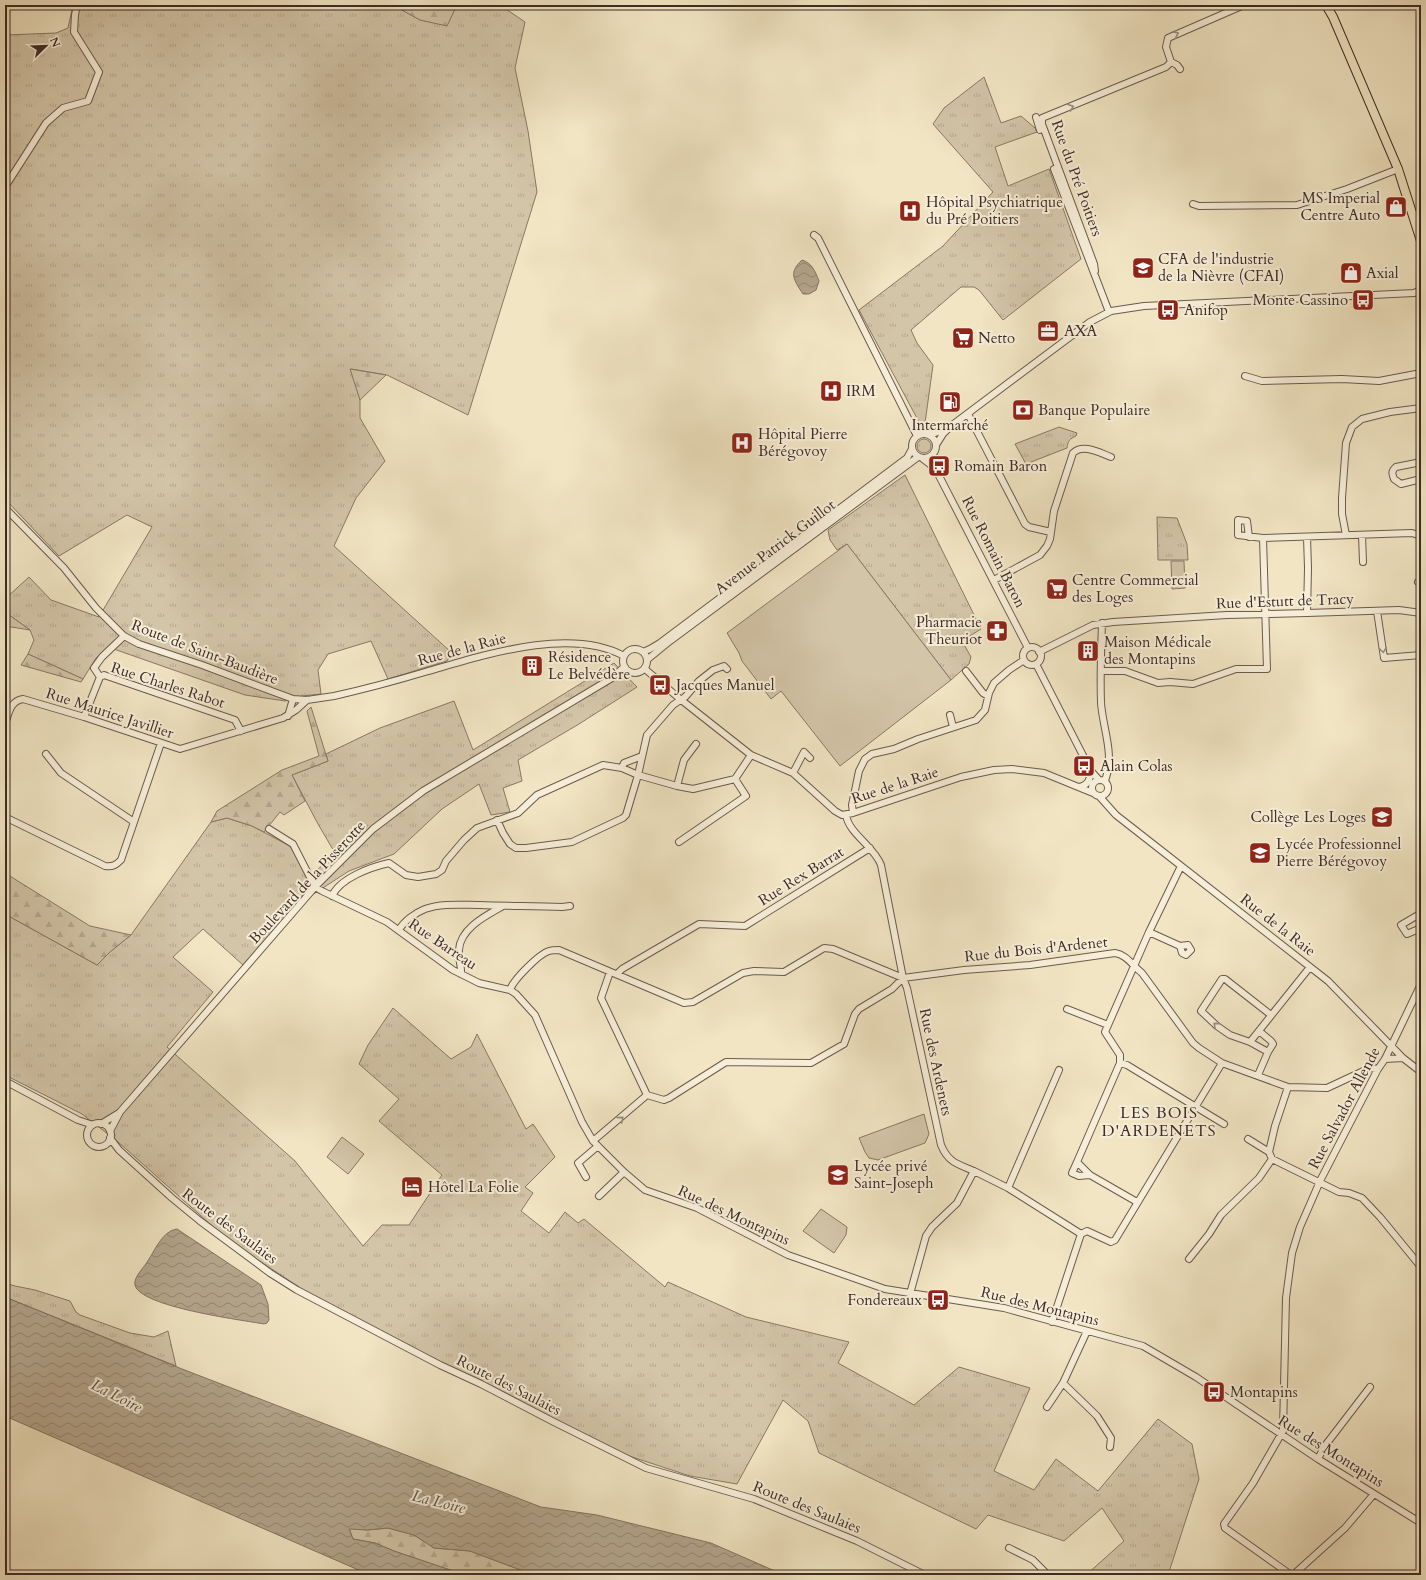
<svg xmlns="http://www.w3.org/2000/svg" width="1426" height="1580" viewBox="0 0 1426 1580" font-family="Cardo,serif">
	<defs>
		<pattern id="grass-tufts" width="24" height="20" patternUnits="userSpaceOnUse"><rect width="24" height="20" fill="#d3c5a8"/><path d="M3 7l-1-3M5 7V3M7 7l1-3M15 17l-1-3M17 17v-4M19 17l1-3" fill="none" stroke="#b6a990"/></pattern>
		<pattern id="forest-firs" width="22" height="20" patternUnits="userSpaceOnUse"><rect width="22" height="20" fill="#d3c5a8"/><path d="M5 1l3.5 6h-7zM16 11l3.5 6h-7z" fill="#b6a990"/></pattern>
		<pattern id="water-waves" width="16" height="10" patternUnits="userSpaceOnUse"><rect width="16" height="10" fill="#b4a68d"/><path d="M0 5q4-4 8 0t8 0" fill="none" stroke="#948773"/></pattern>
	</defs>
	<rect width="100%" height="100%" fill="#f1e5c3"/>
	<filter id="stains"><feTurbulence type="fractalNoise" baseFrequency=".005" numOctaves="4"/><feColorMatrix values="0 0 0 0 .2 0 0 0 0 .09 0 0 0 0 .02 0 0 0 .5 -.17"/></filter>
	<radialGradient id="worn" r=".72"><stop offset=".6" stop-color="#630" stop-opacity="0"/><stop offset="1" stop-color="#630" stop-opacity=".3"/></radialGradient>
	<!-- grass -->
	<path fill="url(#grass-tufts)" stroke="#897866" d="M73,5H393L420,20L446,25L457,5H500L525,22L515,68L528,131L537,192L468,415L387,375L351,369L360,400V418L385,461L356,498L334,546L452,653L447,661L388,679L371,641L328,654L318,670L321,694L302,696L285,701L245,695L108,647L96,658L83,679L28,654L34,640L30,630L5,612V599L29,577L51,600L99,617L152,527L127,515L59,556L5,499V205L9,189L5,186V35L56,33L68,28Z
		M984,77L1001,123L1021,116L1035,128L1037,132L995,147L1008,186L1049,169L1081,259L1003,320L979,290L974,287H961L911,330L917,343L933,365L925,423L919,422L859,310L943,246L993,192L933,124L944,108Z
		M1059,427L1077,433L1076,436C1070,439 1068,440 1067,448L1026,464L1015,444Z
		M917 446a7 7 0 1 1 14 0a7 7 0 1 1-14 0Z
		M905,475L981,629L962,641L971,657L969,664L951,680L847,544L837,550L830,540L828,530Z
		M1157,517L1177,518L1187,544L1188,560H1158Z
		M614,663L637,687L579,724L518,760L522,781L503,788L510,812L491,815L479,784L442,809L394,854L349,871L295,906L243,965L203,929L173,957L213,992L167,1047L295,1161L363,1246L382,1225H409L442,1175L379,1121L399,1099L359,1064L368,1045L393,1008L451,1059L471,1047L477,1034L526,1129L533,1124L555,1157L525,1187L533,1193L521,1211L549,1233L565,1212L578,1223L584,1219L665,1287L668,1282L746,1317L849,1342L838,1363L914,1405L959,1367L1030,1388L994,1471L1034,1490L1056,1459L1098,1491L1158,1419L1192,1444L1199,1479L1169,1572L1172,1575H1086L1124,1541L1102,1508L1064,1541L988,1515L976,1529L819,1453L808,1421L783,1400L737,1484L690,1476L620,1453L317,1299L228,1240L117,1141L82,1114L5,1075V914L97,965L111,951L131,935L211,822L227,818L252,826L290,846L309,878L335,853L318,824L292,775L328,761L326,754L380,728L454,701L473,750Z
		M5,1283L15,1286L35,1290L70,1301L76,1312L80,1315L130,1333L154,1337L168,1331L176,1366L5,1297Z"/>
	<!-- forest -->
	<path fill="url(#forest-firs)" stroke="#897866" d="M393,5H457L447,26L420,20Z
		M350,369L386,375L360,400Z
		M5,612L30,630L5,626Z
		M28,654L83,679L81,682L21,665Z
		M311,707L328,761L292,775L305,801L284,815L280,812L264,832L252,826L227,818L211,822L217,811L282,770L319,756L307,711Z
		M5,873L90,926L131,935L111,951L97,965L5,914Z
		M349,1528L367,1530L388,1528L414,1535L434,1548L470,1551L534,1575H465L394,1551L375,1543L353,1539Z"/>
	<!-- pitch -->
	<path fill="#d3c5a8" stroke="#897866" d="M847,544L951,680L840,766L781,691L771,699L742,661L739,653L727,633Z
		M1171,561H1184L1185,588L1172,589Z
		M924,1114L929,1134L925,1143L878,1160L869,1158L865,1152L859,1138Z
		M342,1137L364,1154L348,1174L327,1157Z
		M821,1209L847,1227L846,1235L834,1253L803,1231Z"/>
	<!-- water -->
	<path fill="url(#water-waves)" stroke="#857563" d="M802,260C812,263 815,271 819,281L816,290L809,294H803C794,280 788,273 802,260Z
		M177,1229L261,1285L268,1304L269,1320L267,1323L264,1324C242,1320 140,1307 135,1285C133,1277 145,1267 149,1259C156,1248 163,1231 177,1229Z
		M5,1297L182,1369L541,1507L597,1515L711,1543L784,1575H639C630,1568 621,1571 611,1575H534L470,1551L434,1548L414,1535L388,1528L367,1530L349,1529L353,1539L375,1543L394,1551L465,1575H370L5,1416Z"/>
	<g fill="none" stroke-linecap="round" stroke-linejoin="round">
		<!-- minor casing -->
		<g stroke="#6c5a4c" stroke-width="8">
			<path id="minor" d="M1171,62L1177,65L1180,69
				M1036,117L1040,130
				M1054,169L1109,312
				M5,187L46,123L63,108L88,101L99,72L74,32L75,15L77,5
				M1193,204L1199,206L1297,205L1347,189L1398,169
				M814,235L818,238L917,436
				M1095,271L1094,264L1042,124V118L1166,67L1171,62L1166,47L1168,38L1244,5
				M1245,376L1262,381L1342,379L1379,381L1421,373
				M968,414L1025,524L1029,527L1051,532
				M912 446a12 12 0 1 1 24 0a12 12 0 1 1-24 0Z
				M927,434L935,433L946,429
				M936,445L943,434L951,426L1090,322L1111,311L1144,306L1414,293L1421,290
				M922,458L935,468L1028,648
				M1421,462L1396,467C1391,471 1392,474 1394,479L1401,484L1421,479
				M5,508L64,568L96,608L124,636L139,644L202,665L293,699L307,700L334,696C365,689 395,681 425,672C482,656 569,626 624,656
				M1346,535L1342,514V498L1346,443L1352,427L1362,419L1390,412L1421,408
				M1362,535L1363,562
				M1249,537L1247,521L1238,520V535L1263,538L1412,533L1421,536
				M1307,537L1308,568L1307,613
				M994,580L1040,555L1047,546L1050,539L1054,511L1073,453C1083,443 1100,453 1111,457
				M1418,582L1421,584
				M1377,611L1384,658L1421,655
				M1102,623C1101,650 1100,676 1101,703C1103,730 1115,754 1105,781
				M1023 656a9 9 0 1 1 18 0a9 9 0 1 1-18 0Z
				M623 661a12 12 0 1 1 24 0a12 12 0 1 1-24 0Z
				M643,652L650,649L660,643L899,464L907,458L912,449
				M1039,652L1093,625L1113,622L1227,615L1307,613L1399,610L1421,613
				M648,659L670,641L918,457
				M1036,664L1091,771L1099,780
				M645,669L680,699L751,755L793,773L835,811L842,815L853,813L961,777L994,770L1012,769L1044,773L1093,793
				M966,671L983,693L988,696
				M1101,671H1125L1158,683L1170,682L1193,684L1236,669H1267L1263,538
				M100,677L104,675L235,720L241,731
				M100,677L94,668L102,657L124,636
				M950,715L953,727
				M288,716L293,699
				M84,717L100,677
				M5,724C9,713 10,701 23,699L84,717L180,749L283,718L296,710L307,700
				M46,754L61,773L134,822
				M622,768L624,763L642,756
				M793,773L804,752L810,758
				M1092 788a8 8 0 1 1 16 0a8 8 0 1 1-16 0Z
				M677,786L684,760L696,744
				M1079,787C1088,785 1090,780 1091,771
				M1099,796L1116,815L1328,981L1403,1058L1421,1072
				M853,813L852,805L859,771L865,759L872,754L894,749L918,739L976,720L985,710L989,693L994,683L1009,670L1024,660
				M846,815C849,834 874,846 881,865L903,978L907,988L941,1145C948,1162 957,1164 974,1171L957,1203L932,1227L926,1236L910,1294
				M5,817L105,866C113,867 116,865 121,860L161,743
				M497,820L503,833L510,844L516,848H526L572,842L623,818L626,815L638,775L647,735L673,705L685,697L699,681L713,670L724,666L727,669
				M269,829L293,844L315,887L322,891L387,922L453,970L479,983L510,990L516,994L535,1015L582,1122L593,1141L624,1172L645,1190L697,1208L788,1255L885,1289L1004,1308L1143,1346L1196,1377L1318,1459L1421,1523
				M679,842L746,796L735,779
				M332,896C340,878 371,867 389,863L406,875L418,877L436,874L442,870L446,861L464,840L477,828L518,813L537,795L603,765L622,768L638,775L677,786L693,789L735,779L751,755
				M1421,922L1418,915L1401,925L1407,934L1421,928
				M399,930C404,921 415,913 425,909C442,903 461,905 480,905C507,906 535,906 562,907L570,906
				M1149,932L1180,946L1182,953L1186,955L1191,950L1188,945L1180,946
				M610,972L601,998L647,1095
				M461,974C462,969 458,957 459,950C460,928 487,915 503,906
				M617,974L622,969L699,924L745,926L870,848
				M510,990C513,980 539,954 549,951C552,950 556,950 559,950L684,1003L693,1002L743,973L754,971L784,972L824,948L833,949L903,978L964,970L1030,965L1115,953C1127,955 1132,965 1142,973L1193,1043L1199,1048L1222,1063L1288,1087L1327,1088L1370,1068L1378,1069
				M1067,1009L1108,1025
				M1259,1031L1271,1041L1273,1044L1268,1052
				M1250,1042L1310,967
				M1385,1059L1403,1058
				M1120,1063V1055L1105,1032L1149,932L1181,866
				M1258,1075L1268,1052L1250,1042L1230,1035L1217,1026L1201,1011L1222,979H1225L1271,1015
				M5,1081L78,1120L93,1125
				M647,1095L664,1100L669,1098L726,1062L811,1063L844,1044L855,1014L859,1009L892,989L903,978
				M87 1135a12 12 0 1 1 24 0a12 12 0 1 1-24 0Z
				M101,1124L119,1113
				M110,1131L120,1112L315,887L373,829L423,791L612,678L624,667
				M110,1138L119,1150L172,1198L200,1221L270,1273L297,1290L440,1365L481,1384L552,1421L646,1468L754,1499L857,1541L925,1575
				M1248,1139L1269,1152L1272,1159L1339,1192L1349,1193L1362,1198L1380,1217L1421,1267
				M593,1141L647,1095
				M1269,1152L1275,1126L1288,1087
				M1077,1162L1072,1173L1079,1176L1090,1175
				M974,1171L1008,1188L1081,1234L1052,1322
				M586,1177L578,1163L598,1146
				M1008,1188L1059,1070
				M599,1196L624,1172
				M1137,1202L1090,1175L1077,1162L1120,1063L1127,1065L1224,1124
				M1081,1234L1087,1231L1111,1242L1115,1240L1222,1063
				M1189,1259L1209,1234L1221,1215L1259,1178L1272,1159
				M1063,1383L1097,1416L1111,1438L1110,1447
				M1047,1407L1063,1383L1087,1331
				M1318,1459L1324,1447L1370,1387
				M1009,1548L1033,1560L1048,1575
				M1291,1575L1225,1528L1224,1524L1253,1483L1283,1431L1286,1298L1292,1253L1300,1227L1321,1179L1378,1069L1385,1059L1421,984
				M1293,1575L1345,1528L1374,1494"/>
		</g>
		<!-- major casing -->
		<g stroke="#3f2b24" stroke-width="10">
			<path id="major" d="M1326,5L1333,17L1398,169L1421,241"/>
		</g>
		<!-- minor -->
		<use href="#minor" stroke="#f6eed8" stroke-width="6"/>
		<!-- major -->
		<use href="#major" stroke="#f1e5c3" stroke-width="8"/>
	</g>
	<!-- one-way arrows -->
	<defs><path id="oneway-chevron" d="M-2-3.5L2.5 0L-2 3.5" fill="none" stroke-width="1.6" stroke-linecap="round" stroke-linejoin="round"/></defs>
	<g stroke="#9a8c7e">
		<use href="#oneway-chevron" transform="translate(1176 34) rotate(-24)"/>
		<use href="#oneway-chevron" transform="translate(1071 107) rotate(-20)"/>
		<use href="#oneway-chevron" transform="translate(1383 650) rotate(82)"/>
		<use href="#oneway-chevron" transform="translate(1216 1025) rotate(-139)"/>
		<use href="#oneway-chevron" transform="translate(621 1119) rotate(-40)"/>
	</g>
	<!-- icons -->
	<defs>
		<g id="shop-square" transform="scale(1.15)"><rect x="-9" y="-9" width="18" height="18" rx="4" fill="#8f2418" stroke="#f6eed8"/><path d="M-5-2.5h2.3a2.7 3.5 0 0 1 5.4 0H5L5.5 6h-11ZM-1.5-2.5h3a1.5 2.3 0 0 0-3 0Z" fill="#fff"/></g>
		<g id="hospital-square" transform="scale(1.15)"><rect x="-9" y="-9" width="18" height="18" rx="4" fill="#8f2418" stroke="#f6eed8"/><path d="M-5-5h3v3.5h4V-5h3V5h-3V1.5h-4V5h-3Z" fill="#fff"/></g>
		<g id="university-square" transform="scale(1.15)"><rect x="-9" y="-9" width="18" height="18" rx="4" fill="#8f2418" stroke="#f6eed8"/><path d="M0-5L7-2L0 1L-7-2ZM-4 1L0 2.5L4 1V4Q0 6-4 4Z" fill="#fff"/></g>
		<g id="bus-square" transform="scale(1.15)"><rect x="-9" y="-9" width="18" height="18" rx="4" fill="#8f2418" stroke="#f6eed8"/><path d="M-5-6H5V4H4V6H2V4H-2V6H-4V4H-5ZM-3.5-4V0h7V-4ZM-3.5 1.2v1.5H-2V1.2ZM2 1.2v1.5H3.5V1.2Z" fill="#fff"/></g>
		<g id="office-square" transform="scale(1.15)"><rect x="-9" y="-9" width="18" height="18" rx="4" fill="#8f2418" stroke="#f6eed8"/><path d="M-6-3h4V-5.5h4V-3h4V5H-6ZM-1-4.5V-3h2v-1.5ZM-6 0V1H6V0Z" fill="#fff"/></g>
		<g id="supermarket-square" transform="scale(1.15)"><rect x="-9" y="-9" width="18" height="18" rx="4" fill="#8f2418" stroke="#f6eed8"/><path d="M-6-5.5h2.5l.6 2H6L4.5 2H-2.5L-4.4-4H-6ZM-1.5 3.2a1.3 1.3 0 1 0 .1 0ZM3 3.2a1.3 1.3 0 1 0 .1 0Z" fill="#fff"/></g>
		<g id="fuel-square" transform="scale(1.15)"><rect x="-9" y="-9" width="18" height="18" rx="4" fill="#8f2418" stroke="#f6eed8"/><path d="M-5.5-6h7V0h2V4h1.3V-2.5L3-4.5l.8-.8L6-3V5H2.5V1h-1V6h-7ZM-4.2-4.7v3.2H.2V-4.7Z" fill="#fff"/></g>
		<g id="bank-square" transform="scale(1.15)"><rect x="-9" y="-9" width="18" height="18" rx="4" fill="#8f2418" stroke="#f6eed8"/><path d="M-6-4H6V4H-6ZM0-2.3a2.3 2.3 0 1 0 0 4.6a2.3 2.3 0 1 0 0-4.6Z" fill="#fff"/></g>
		<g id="pharmacy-square" transform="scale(1.15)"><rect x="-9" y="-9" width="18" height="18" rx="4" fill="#8f2418" stroke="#f6eed8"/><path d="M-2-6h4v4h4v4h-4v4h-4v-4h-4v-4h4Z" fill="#fff"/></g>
		<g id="building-square" transform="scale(1.15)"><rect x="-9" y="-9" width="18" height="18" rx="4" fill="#8f2418" stroke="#f6eed8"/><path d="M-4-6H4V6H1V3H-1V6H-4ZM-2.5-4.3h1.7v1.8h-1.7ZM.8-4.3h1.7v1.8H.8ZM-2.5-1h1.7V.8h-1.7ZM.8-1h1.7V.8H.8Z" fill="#fff"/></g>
		<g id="school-square" transform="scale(1.15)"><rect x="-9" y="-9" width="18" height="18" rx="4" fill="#8f2418" stroke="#f6eed8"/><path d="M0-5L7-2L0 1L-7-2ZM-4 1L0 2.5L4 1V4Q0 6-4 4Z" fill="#fff"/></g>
		<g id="hotel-square" transform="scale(1.15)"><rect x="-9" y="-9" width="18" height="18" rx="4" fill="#8f2418" stroke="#f6eed8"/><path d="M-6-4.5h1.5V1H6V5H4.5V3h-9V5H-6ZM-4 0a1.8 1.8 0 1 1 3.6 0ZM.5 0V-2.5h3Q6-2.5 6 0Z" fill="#fff"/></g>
	</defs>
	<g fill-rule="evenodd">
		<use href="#shop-square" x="1396" y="207"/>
		<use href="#hospital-square" x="910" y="211"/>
		<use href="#university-square" x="1143" y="268"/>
		<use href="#shop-square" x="1351" y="273"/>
		<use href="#bus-square" x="1363" y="300"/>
		<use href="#bus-square" x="1168" y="310"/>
		<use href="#office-square" x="1048" y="331"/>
		<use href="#supermarket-square" x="963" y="338"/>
		<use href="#hospital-square" x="831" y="391"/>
		<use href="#fuel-square" x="950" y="402"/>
		<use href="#bank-square" x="1023" y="410"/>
		<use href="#hospital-square" x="742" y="443"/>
		<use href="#bus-square" x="939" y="466"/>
		<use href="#supermarket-square" x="1057" y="589"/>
		<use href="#pharmacy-square" x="997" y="631"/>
		<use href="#building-square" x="1088" y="651"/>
		<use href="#building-square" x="532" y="666"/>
		<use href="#bus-square" x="660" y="685"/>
		<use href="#bus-square" x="1084" y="766"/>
		<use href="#school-square" x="1382" y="817"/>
		<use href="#school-square" x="1260" y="853"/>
		<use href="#school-square" x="838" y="1175"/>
		<use href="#hotel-square" x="412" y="1187"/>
		<use href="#bus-square" x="938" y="1300"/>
		<use href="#bus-square" x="1214" y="1392"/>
	</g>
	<g text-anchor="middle" stroke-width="4" stroke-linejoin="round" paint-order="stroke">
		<!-- street labels -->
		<g font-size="15" fill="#3f2b24" stroke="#f6eed8">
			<text transform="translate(1077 178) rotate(70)" y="5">Rue du Pré Poitiers</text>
			<text transform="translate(775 547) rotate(-37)" y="5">Avenue Patrick Guillot</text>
			<text transform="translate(994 552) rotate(63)" y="5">Rue Romain Baron</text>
			<text transform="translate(1285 601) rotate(-2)" y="5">Rue d'Estutt de Tracy</text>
			<text transform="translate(462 649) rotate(-15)" y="5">Rue de la Raie</text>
			<text transform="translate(205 652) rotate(21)" y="5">Route de Saint-Baudière</text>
			<text transform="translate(168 685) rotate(18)" y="5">Rue Charles Rabot</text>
			<text transform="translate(110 713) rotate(18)" y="5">Rue Maurice Javillier</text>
			<text transform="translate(895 785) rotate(-18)" y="5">Rue de la Raie</text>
			<text transform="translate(801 876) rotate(-32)" y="5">Rue Rex Barrat</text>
			<text transform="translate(307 882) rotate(-47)" y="5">Boulevard de la Pisserotte</text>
			<text transform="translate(1278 925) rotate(38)" y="5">Rue de la Raie</text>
			<text transform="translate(443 944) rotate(34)" y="5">Rue Barreau</text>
			<text transform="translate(1036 949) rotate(-6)" y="5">Rue du Bois d'Ardenet</text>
			<text transform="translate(936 1062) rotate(78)" y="5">Rue des Ardenets</text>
			<text transform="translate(1344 1108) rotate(-62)" y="5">Rue Salvador Allende</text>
			<text transform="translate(734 1215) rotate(25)" y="5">Rue des Montapins</text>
			<text transform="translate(230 1226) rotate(37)" y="5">Route des Saulaies</text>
			<text transform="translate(1040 1306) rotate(14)" y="5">Rue des Montapins</text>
			<text transform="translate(509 1385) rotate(27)" y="5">Route des Saulaies</text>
			<text transform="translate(1331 1451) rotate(32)" y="5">Rue des Montapins</text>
			<text transform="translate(807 1507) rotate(22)" y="5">Route des Saulaies</text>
		</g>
		<!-- poi labels -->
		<g font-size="15" fill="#3f2b24" stroke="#f6eed8" text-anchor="start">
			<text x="1380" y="203" text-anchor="end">MS Imperial<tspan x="1380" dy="17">Centre Auto</tspan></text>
			<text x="926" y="207">Hôpital Psychiatrique<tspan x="926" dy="17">du Pré Poitiers</tspan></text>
			<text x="1158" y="264">CFA de l'industrie<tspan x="1158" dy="17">de la Nièvre (CFAI)</tspan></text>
			<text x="1366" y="278">Axial</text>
			<text x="1348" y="305" text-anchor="end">Monte Cassino</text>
			<text x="1184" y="315">Anifop</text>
			<text x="1064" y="336">AXA</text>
			<text x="978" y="343">Netto</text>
			<text x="846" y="396">IRM</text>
			<text x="1038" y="415">Banque Populaire</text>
			<text x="950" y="430" text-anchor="middle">Intermarché</text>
			<text x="758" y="439">Hôpital Pierre<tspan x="758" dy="17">Bérégovoy</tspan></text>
			<text x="954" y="471">Romain Baron</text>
			<text x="1072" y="585">Centre Commercial<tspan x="1072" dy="17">des Loges</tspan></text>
			<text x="982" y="627" text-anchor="end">Pharmacie<tspan x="982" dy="17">Theuriot</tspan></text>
			<text x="1104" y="647">Maison Médicale<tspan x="1104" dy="17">des Montapins</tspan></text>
			<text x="548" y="662">Résidence<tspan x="548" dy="17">Le Belvédère</tspan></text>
			<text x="676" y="690">Jacques Manuel</text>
			<text x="1100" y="771">Alain Colas</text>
			<text x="1366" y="822" text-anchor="end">Collège Les Loges</text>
			<text x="1276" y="849">Lycée Professionnel<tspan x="1276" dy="17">Pierre Bérégovoy</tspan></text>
			<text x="854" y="1171">Lycée privé<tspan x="854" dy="17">Saint-Joseph</tspan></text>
			<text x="428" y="1192">Hôtel La Folie</text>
			<text x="922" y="1305" text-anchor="end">Fondereaux</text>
			<text x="1230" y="1397">Montapins</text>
		</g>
		<!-- neighbourhood labels -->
		<g font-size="16" letter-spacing="1" fill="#3f2b24" stroke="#f6eed8">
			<text x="1159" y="1118">LES BOIS<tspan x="1159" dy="18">D'ARDENETS</tspan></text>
		</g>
		<!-- water labels -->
		<g font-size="16" font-style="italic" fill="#625044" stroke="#f6eed8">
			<text transform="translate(117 1395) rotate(27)" y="6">La Loire</text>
			<text transform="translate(439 1501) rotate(14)" y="6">La Loire</text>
		</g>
	</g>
	<!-- margin -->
	<rect width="1426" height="1580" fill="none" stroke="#f1e5c3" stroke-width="20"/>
	<rect x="6" y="6" width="1414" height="1568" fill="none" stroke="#3f2b24" stroke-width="2"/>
	<rect x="10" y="10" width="1406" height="1560" fill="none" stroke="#3f2b24"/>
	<!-- north arrow -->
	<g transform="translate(46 46) rotate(67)" stroke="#f6eed8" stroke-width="3" paint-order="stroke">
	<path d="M0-3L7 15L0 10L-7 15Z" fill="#3f2b24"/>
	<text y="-6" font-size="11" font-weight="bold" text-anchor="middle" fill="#3f2b24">N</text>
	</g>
	<rect width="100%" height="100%" filter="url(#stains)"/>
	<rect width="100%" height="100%" fill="url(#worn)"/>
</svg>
